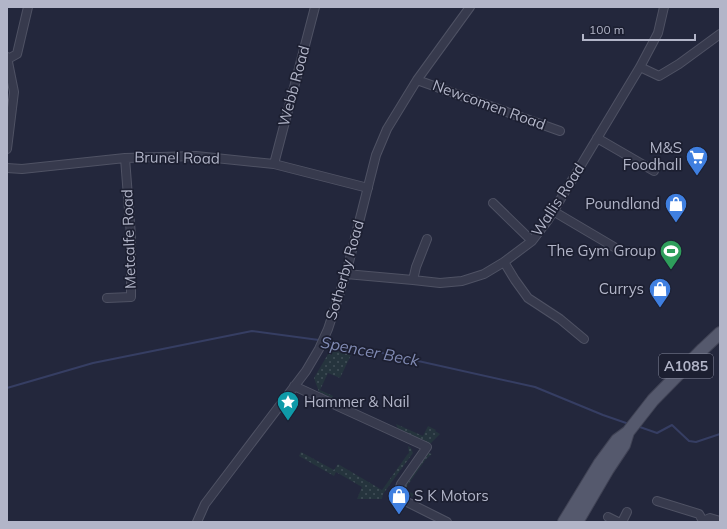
<svg xmlns="http://www.w3.org/2000/svg" width="727" height="529" viewBox="0 0 727 529" font-family="Mulish,sans-serif">
	<defs>
		<pattern id="grass-dots" width="8" height="8" patternUnits="userSpaceOnUse"><rect width="8" height="8" fill="#25343d"/><path d="M2 2h.1M6 6h.1" fill="none" stroke="#424f58" stroke-width="1.8" stroke-linecap="round"/></pattern>
	</defs>
	<rect width="100%" height="100%" fill="#23273c"/>
	<!-- grass -->
	<path fill="url(#grass-dots)" d="M331,349L351,355L340,378L328,373L320,390L333,396L332,398L319,392L314,378Z
		M396,424L423,436L428,426L436,430L435,431L440,434L431,443H429L398,429Z
		M408,446L411,448L413,453L383,494L382,499H357L362,487L336,472L334,476L299,456L301,452L334,470L338,464L382,490L407,455L409,453Z
		M428,453L432,454L426,459L407,486V491L414,494L412,497L402,492V489Z"/>
	<g fill="none" stroke-linecap="round" stroke-linejoin="round">
		<!-- stream -->
		<path stroke="#363e63" stroke-width="2" d="M326,341L342,344L535,387L603,415L629,424
			M7,388L93,363L252,331L319,340
			M637,426L657,433L672,425L689,441L696,442L720,434"/>
		<!-- minor casing -->
		<g stroke="#4f5264" stroke-width="10">
			<path id="minor" d="M7,57L14,92L7,149
				M8,59L17,54L28,7
				M640,67L659,76L679,64L720,34
				M417,80L560,131
				M597,138L654,171
				M274,164L315,7
				M7,168L22,169L125,158L196,156L274,164L368,188
				M493,203L532,241
				M553,211L614,247
				M504,262L515,280L528,298L560,319L584,339
				M346,274L413,280L440,283L462,281L484,274L504,262L532,241L548,220L640,67L658,33L664,7
				M413,280L416,267L427,239
				M107,298L131,297V236L125,158
				M294,386L427,447L401,484L397,497L447,522
				M657,501L699,514L703,521L710,518L720,521
				M608,517L618,522
				M197,522L205,504L306,371L319,349L328,329L346,274L376,155L387,129L417,80L470,7
				M622,522L627,512"/>
		</g>
		<!-- primary casing -->
		<g stroke="#404355" stroke-width="14">
			<path id="primary" d="M564,522L600,463L617,440L628,432L653,400L703,349L720,333
				M577,522L608,469L624,445L628,432"/>
		</g>
		<!-- minor -->
		<use href="#minor" stroke="#373a4d" stroke-width="8"/>
		<!-- primary -->
		<use href="#primary" stroke="#55596d" stroke-width="12"/>
	</g>
	<!-- icons -->
	<defs>
		<g id="supermarket-pin" transform="scale(1.15)"><path d="M0 17L-7.5 6A9.5 9.5 0 1 1 7.5 6Z" fill="#3f7fe0" stroke="#1c1f31"/><path d="M-6-5.5h2.5l.6 2H6L4.5 2H-2.5L-4.4-4H-6ZM-1.5 3.2a1.3 1.3 0 1 0 .1 0ZM3 3.2a1.3 1.3 0 1 0 .1 0Z" fill="#fff"/></g>
		<g id="shop-pin" transform="scale(1.15)"><path d="M0 17L-7.5 6A9.5 9.5 0 1 1 7.5 6Z" fill="#3f7fe0" stroke="#1c1f31"/><path d="M-5-2.5h2.3a2.7 3.5 0 0 1 5.4 0H5L5.5 6h-11ZM-1.5-2.5h3a1.5 2.3 0 0 0-3 0Z" fill="#fff"/></g>
		<g id="stadium-pin" transform="scale(1.15)"><path d="M0 17L-7.5 6A9.5 9.5 0 1 1 7.5 6Z" fill="#2e9e5b" stroke="#1c1f31"/><path d="M0-5a6.5 5 0 1 0 0 10a6.5 5 0 1 0 0-10ZM-3.5-1.8h7v3.6h-7Z" fill="#fff"/></g>
		<g id="sight-pin" transform="scale(1.15)"><path d="M0 17L-7.5 6A9.5 9.5 0 1 1 7.5 6Z" fill="#0f9aa8" stroke="#1c1f31"/><path d="M0-6L1.8-2.2L6-1.7L2.9 1.2L3.7 5.4L0 3.3L-3.7 5.4L-2.9 1.2L-6-1.7L-1.8-2.2Z" fill="#fff"/></g>
	</defs>
	<g fill-rule="evenodd">
		<use href="#supermarket-pin" x="697" y="157"/>
		<use href="#shop-pin" x="676" y="204"/>
		<use href="#stadium-pin" x="671" y="251"/>
		<use href="#shop-pin" x="660" y="289"/>
		<use href="#sight-pin" x="288" y="402"/>
		<use href="#shop-pin" x="399" y="496"/>
	</g>
	<g text-anchor="middle" stroke-width="3.5" stroke-linejoin="round" paint-order="stroke">
		<!-- shield labels -->
		<rect fill="#1c1f31" stroke="#85889b" stroke-width="1" x="659" y="354" width="54" height="24" rx="3"/>
		<g font-size="14" font-weight="bold" fill="#b2b5c8">
			<text x="686" y="371">A1085</text>
		</g>
		<!-- street labels -->
		<g font-size="15" fill="#b2b5c8" stroke="#1c1f31">
			<text transform="translate(294 86) rotate(-75)" y="5">Webb Road</text>
			<text transform="translate(489 105) rotate(20)" y="5">Newcomen Road</text>
			<text transform="translate(177 158) rotate(1)" y="5">Brunel Road</text>
			<text transform="translate(558 200) rotate(-57)" y="5">Wallis Road</text>
			<text transform="translate(129 239) rotate(-92)" y="5">Metcalfe Road</text>
			<text transform="translate(345 270) rotate(-74)" y="5">Sotherby Road</text>
		</g>
		<!-- poi labels -->
		<g font-size="15" fill="#b2b5c8" stroke="#1c1f31" text-anchor="end">
			<text x="682" y="153">M&amp;S<tspan x="682" dy="17">Foodhall</tspan></text>
			<text x="660" y="209">Poundland</text>
			<text x="656" y="256">The Gym Group</text>
			<text x="644" y="294">Currys</text>
			<text x="304" y="407" text-anchor="start">Hammer &amp; Nail</text>
			<text x="414" y="501" text-anchor="start">S K Motors</text>
		</g>
		<!-- water labels -->
		<g font-size="16" font-style="italic" fill="#818bb4" stroke="#1c1f31">
			<text transform="translate(370 351) rotate(11)" y="6">Spencer Beck</text>
		</g>
	</g>
	<!-- border -->
	<rect width="727" height="529" fill="none" stroke="#b2b5c8" stroke-width="16"/>
	<!-- scale -->
	<path d="M583 34v6h112v-6" fill="none" stroke="#b2b5c8" stroke-width="2"/>
	<text x="589" y="34" font-size="12" fill="#b2b5c8" stroke="#1c1f31" stroke-width="3" paint-order="stroke">100 m</text>
</svg>
